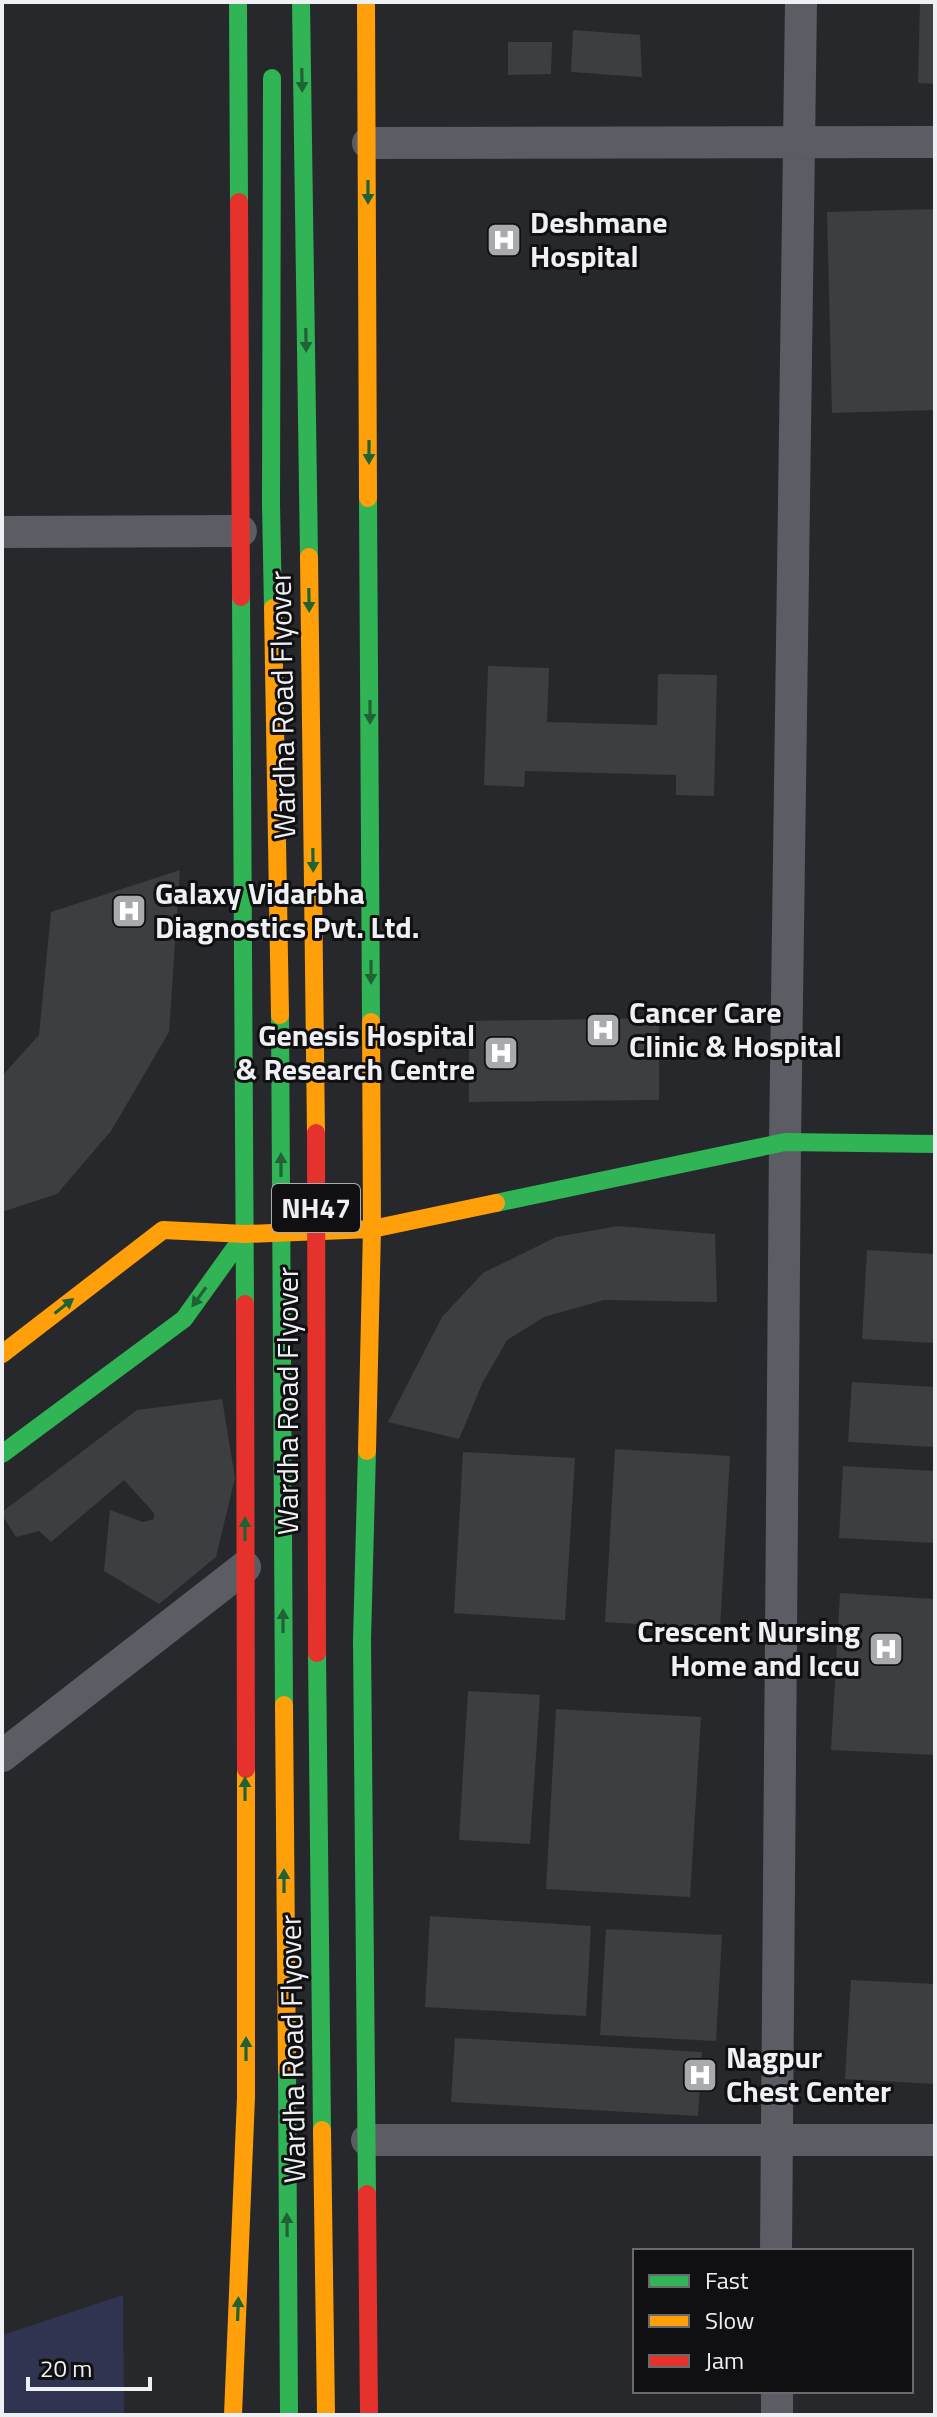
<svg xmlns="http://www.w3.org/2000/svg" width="937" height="2417" viewBox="0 0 937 2417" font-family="'Titillium Web',sans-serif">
	<rect width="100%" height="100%" fill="#27282b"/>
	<!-- green -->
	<path fill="#313450" d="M123,2295L124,2415H2V2335Z"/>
	<!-- building -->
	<path fill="#3c3e3f" d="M920,2H935V84L918,83Z
		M573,30L640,35L642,77L571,72Z
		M508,42H552L551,74L508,75Z
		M935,209V410L832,413L827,212Z
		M488,666L549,668L547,722L657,725L658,674L717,675L714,796L676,795V775L525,771L524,787L484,785Z
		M180,870L169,1032L111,1131L57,1194L2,1212V1076L39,1035L51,912Z
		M659,1018V1100L469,1102V1021Z
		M618,1226L715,1234L717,1302L604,1300L544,1317L507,1340L482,1384L459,1439L388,1422L442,1317L483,1273L556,1237Z
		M867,1250L935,1254V1343L862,1339Z
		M852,1382L935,1387V1447L848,1442Z
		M222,1399L235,1478L216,1557L159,1604L104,1571L110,1510L143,1522L154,1519V1513L124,1480L51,1542L39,1531L16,1537L2,1515V1512L137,1410Z
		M615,1449L730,1456L720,1629L605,1622Z
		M463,1452L575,1458L565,1620L454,1613Z
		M843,1466L935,1471V1543L839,1538Z
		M840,1593L935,1599V1755L831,1750Z
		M468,1691L540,1695L530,1844L459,1840Z
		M556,1709L701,1717L690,1897L546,1889Z
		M430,1916L591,1926L586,2016L425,2007Z
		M606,1929L722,1935L716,2041L600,2035Z
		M851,1980L935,1984V2084L845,2079Z
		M455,2038L702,2052L698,2116L451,2102Z"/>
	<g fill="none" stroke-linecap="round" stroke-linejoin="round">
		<!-- street -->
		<path stroke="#5c5d64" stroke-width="32" d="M368,143L935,142
			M2,532L241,531
			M2,1756L245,1567
			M367,2140H935
			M776,2251L785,1142L801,2
			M777,2391V2415"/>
		<!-- fast -->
		<path stroke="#30b455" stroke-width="18" d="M238,2L239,202
			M301,2L309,557
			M272,78L271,504L273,608
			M368,498L371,1022
			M241,597L245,1304
			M280,1015L284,1705
			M496,1203L785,1142L935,1144
			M367,1451L362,1640L367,2194
			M2,1454L184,1319L245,1234
			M317,1653L322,2130
			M287,2070L289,2415"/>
		<!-- slow -->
		<path stroke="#ff9f0a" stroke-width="18" d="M366,2L368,498
			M309,557L316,1133
			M273,608L280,1015
			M2,1354L163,1230L245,1234L372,1229L496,1203
			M367,1451L372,1229L371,1022
			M284,1705L287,2070
			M322,2130L326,2415
			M233,2415L246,2097V1769"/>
		<!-- jam -->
		<path stroke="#e5322d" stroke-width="18" d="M239,202L241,597
			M316,1133L317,1653
			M245,1304L246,1769
			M367,2194L369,2415"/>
	</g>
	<!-- one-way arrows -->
	<defs><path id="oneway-solid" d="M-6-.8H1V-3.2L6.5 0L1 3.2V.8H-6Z" transform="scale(2)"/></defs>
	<g fill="#206234">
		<use href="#oneway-solid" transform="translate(302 80) rotate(89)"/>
		<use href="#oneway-solid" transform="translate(368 192) rotate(90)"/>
		<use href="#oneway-solid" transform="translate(306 340) rotate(89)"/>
		<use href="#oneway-solid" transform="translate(369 452) rotate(90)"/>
		<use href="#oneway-solid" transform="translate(309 600) rotate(89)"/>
		<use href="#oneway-solid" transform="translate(370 712) rotate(90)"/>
		<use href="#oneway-solid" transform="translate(313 860) rotate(89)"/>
		<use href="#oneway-solid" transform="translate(371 972) rotate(90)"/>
		<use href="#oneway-solid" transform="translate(281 1165) rotate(-90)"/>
		<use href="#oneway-solid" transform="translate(199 1297) rotate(126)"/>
		<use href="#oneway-solid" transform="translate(64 1306) rotate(-38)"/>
		<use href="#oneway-solid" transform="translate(245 1529) rotate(-90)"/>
		<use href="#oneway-solid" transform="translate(283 1621) rotate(-90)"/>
		<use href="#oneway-solid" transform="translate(245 1789) rotate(-90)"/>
		<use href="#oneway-solid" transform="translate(284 1881) rotate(-90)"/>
		<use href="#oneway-solid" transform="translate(246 2049) rotate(-90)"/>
		<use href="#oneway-solid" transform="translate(287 2225) rotate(-91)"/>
		<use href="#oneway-solid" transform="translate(238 2309) rotate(-88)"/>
	</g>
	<!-- icons -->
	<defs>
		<g id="hospital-square" transform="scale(1.8)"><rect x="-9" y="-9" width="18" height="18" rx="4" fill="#a9aaad" stroke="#101013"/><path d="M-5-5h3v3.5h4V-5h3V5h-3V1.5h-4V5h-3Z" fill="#fff"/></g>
	</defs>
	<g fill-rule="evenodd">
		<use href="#hospital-square" x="504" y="240"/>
		<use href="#hospital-square" x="129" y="911"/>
		<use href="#hospital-square" x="603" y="1030"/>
		<use href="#hospital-square" x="501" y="1053"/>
		<use href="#hospital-square" x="886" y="1649"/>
		<use href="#hospital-square" x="700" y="2075"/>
	</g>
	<g text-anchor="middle" stroke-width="6" stroke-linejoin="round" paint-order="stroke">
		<!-- shield labels -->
		<rect fill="#101013" stroke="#acadb0" stroke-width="2" x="272" y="1184" width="88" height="48" rx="6"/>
		<g font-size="28" font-weight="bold" fill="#eff0f3">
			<text x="316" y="1218">NH47</text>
		</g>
		<!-- poi labels -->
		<g font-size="30" font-weight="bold" fill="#eff0f3" stroke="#101013" text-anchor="start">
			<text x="530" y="233">Deshmane<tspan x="530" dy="34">Hospital</tspan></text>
			<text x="155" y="904">Galaxy Vidarbha<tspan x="155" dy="34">Diagnostics Pvt. Ltd.</tspan></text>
			<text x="629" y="1023">Cancer Care<tspan x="629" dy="34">Clinic &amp; Hospital</tspan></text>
			<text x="475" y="1046" text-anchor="end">Genesis Hospital<tspan x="475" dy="34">&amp; Research Centre</tspan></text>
			<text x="860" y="1642" text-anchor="end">Crescent Nursing<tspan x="860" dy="34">Home and Iccu</tspan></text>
			<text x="726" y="2068">Nagpur<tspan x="726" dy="34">Chest Center</tspan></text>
		</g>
		<!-- street labels -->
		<g font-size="30" fill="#eff0f3" stroke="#101013">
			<text transform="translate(283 705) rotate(-91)" y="10">Wardha Road Flyover</text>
			<text transform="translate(288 1401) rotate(-90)" y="10">Wardha Road Flyover</text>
			<text transform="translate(293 2049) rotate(-91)" y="10">Wardha Road Flyover</text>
		</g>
	</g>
	<!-- border -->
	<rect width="937" height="2417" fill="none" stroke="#eff0f3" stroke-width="8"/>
	<!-- legend -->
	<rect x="633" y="2249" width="280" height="144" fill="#101013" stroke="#696a6d" stroke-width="2"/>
	<rect x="649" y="2275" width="40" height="12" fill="#30b455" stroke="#696a6d" stroke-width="2"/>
	<text x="705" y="2289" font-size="24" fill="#eff0f3">Fast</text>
	<rect x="649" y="2315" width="40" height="12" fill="#ff9f0a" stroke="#696a6d" stroke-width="2"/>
	<text x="705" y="2329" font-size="24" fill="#eff0f3">Slow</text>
	<rect x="649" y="2355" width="40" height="12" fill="#e5322d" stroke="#696a6d" stroke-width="2"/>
	<text x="705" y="2369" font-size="24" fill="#eff0f3">Jam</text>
	<!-- scale -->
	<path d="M28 2377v12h122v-12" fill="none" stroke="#eff0f3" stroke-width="4"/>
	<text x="40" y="2377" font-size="24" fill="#eff0f3" stroke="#101013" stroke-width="6" paint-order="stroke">20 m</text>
</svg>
